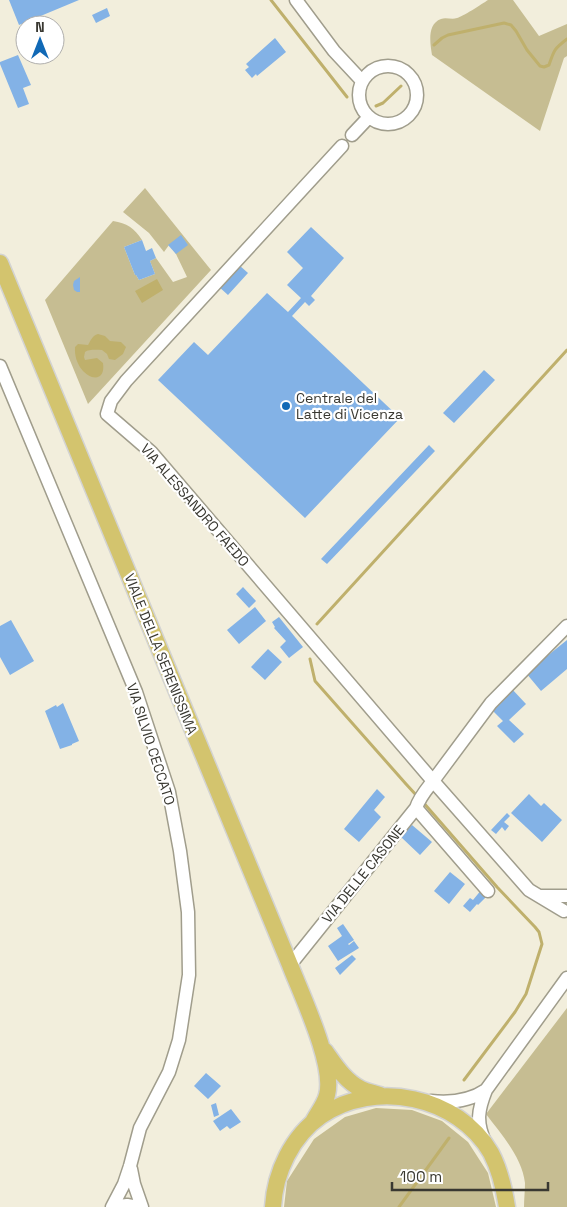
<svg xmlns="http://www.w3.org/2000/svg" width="567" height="1207" viewBox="0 0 567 1207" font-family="'Space Grotesk',sans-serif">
	<rect width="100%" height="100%" fill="#f2eedc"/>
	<!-- green -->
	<path fill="#c6bd92" d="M488,0H513L539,36L567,24V56L564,58L540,131L432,55C430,43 427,24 441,19C446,17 452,20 457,18C462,17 482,4 488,0Z
		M145,188L211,270L88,404L45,300L113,221C127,223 134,228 142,240L124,247L135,275H136L139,280L155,274L150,261L156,258L173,282L187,277L176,254L169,245L164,252L149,233L123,212Z
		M567,1008V1207H524C524,1199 525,1191 525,1183C522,1157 501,1134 486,1114Z
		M376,1108L412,1110L442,1121L468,1142L488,1173L496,1207H284L287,1181L314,1139L345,1117Z"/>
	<!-- water -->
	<path fill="#bfb06c" d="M157,279L163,290L142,303L135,291Z
		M98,334L105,336L110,341L121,342L126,347L123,354L115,360L109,359L107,354L102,350C97,350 89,349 85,352L84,357L85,360L97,358L103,363C107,390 73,376 75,347L78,344L88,345C91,340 92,336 98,334Z"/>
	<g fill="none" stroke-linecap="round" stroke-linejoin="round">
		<!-- stream -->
		<path stroke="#bfb06c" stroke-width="3" d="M271,0L347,97
			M434,45L442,38L448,35L504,23L511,25L516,31L527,50L540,66L544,67L549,65C554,50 554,49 567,39
			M376,106L383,103L401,86
			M317,624L567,350
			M310,659L315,681L406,784L417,796
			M422,801L497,887L535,927L539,932L542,944L526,994L515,1012L464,1080
			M399,1207L449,1138"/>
	</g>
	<!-- building -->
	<path fill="#83b2e6" d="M9,0H79L19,25Z
		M107,8L110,16L96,23L92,15Z
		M275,38L286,52L257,76L256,74L252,78L245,70L249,67L246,64Z
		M18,55L31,85L23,88L29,104L18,108L0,64V62Z
		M311,227L344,258L311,296L315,300L309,306L305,302L292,316L400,418L305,518L158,380L194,342L208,355L267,293L288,312L301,298L287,285L303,268L287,252Z
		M181,235L188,245L176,254L168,245Z
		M142,240L146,251L152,248L156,258L150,261L155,274L139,280L136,275H135L124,247Z
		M239,265L248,273L228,295L218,286Z
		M80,277V292H77L74,290L73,285L74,281Z
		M484,370L495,380L454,423L443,413Z
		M429,445L435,451L327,564L321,559Z
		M243,587L256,601L249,608L236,594Z
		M255,607L266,621L239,644L227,630Z
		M279,617L303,647L289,658L280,647L286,641L274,628L275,627L272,622Z
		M11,620L34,661L10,675L0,657V626Z
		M567,640V669L541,691L526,673Z
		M268,649L282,662L265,680L251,667Z
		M511,688L526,704L509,720L524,734L514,743L497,726L503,721L490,708Z
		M63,703L79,741L72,744V745L60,749L45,711L56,705L57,707Z
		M377,789L385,797L374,810L381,817L359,842L344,829Z
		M529,794L541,806L544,803L562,820L542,842L511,813Z
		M507,813L510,816L504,822L509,826L505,831L502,827L496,834L491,830Z
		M412,825L432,842L420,855L401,837Z
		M450,872L465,884L449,904L434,891Z
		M482,889L488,895L478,905L477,904L470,912L463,906L470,898L473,900Z
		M343,924L354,940L348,944L349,945L354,941L359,948L338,961L328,946L342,936L337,928Z
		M352,955L356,959L340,975L335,968Z
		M206,1073L221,1086L208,1099L194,1086Z
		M216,1103L219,1115L214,1117L211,1105Z
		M231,1109L241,1122L230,1129L227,1126L220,1131L213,1121Z"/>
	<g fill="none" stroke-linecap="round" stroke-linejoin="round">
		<!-- minor casing -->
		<g stroke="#a09d8c" stroke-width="15">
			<path id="minor" d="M296,0L334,51L362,81
				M359 95a29 29 0 1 1 58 0a29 29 0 1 1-58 0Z
				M352,135L369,117
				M342,146L126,381L111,401L107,414L151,452L433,781L529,890L564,911
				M0,366L136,692L169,792L180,851L188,912L189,975L179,1040L169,1072L140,1128L130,1166L124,1184L112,1207
				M416,808L488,891
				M541,896H567
				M290,965L416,808C419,798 426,790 433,781L491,703L567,626
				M431,1101C451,1103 470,1101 486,1090
				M485,1142C476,1122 478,1110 486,1090L567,978
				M131,1169L134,1184L142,1207
				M112,1207L127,1205L138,1207"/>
		</g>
		<!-- major casing -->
		<g stroke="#d3d3d2" stroke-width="19">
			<path id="major" d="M0,263L290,965C302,996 335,1065 327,1095C325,1104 317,1114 313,1122
				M325,1051C335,1065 345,1081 361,1089C367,1092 374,1093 380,1095
				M273,1207C275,1172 292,1136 321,1116C375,1079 458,1096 491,1153C500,1170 504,1188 507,1207"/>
		</g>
		<!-- minor -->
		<use href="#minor" stroke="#fff" stroke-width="12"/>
		<!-- major -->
		<use href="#major" stroke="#d3c46e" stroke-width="16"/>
	</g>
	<!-- markers -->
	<circle fill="#1169b6" stroke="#fff" stroke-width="2" cx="286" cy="406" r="5"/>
	<g text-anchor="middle" stroke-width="4.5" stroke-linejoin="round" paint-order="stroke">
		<!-- poi labels -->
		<g font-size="14" fill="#393831" stroke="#fff" text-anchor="start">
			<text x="296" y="403">Centrale del<tspan x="296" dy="16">Latte di Vicenza</tspan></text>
		</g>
		<!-- street labels -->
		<g font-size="14" fill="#393831" stroke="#fff">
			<text transform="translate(195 505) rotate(49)" y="5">VIA ALESSANDRO FAEDO</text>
			<text transform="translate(161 654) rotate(68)" y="5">VIALE DELLA SERENISSIMA</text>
			<text transform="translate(151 744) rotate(72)" y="5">VIA SILVIO CECCATO</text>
			<text transform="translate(363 874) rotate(-51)" y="5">VIA DELLE CASONE</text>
		</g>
	</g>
	<!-- north arrow -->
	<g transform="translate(40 40)"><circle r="24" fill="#ffffff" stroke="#b0afad"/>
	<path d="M0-4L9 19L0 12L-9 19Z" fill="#1169b6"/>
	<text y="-8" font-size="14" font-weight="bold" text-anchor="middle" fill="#393831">N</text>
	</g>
	<!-- scale -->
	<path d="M392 1182v8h156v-8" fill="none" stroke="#393831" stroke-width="2.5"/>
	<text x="400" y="1182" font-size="15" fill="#393831" stroke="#ffffff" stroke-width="4" paint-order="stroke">100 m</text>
</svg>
